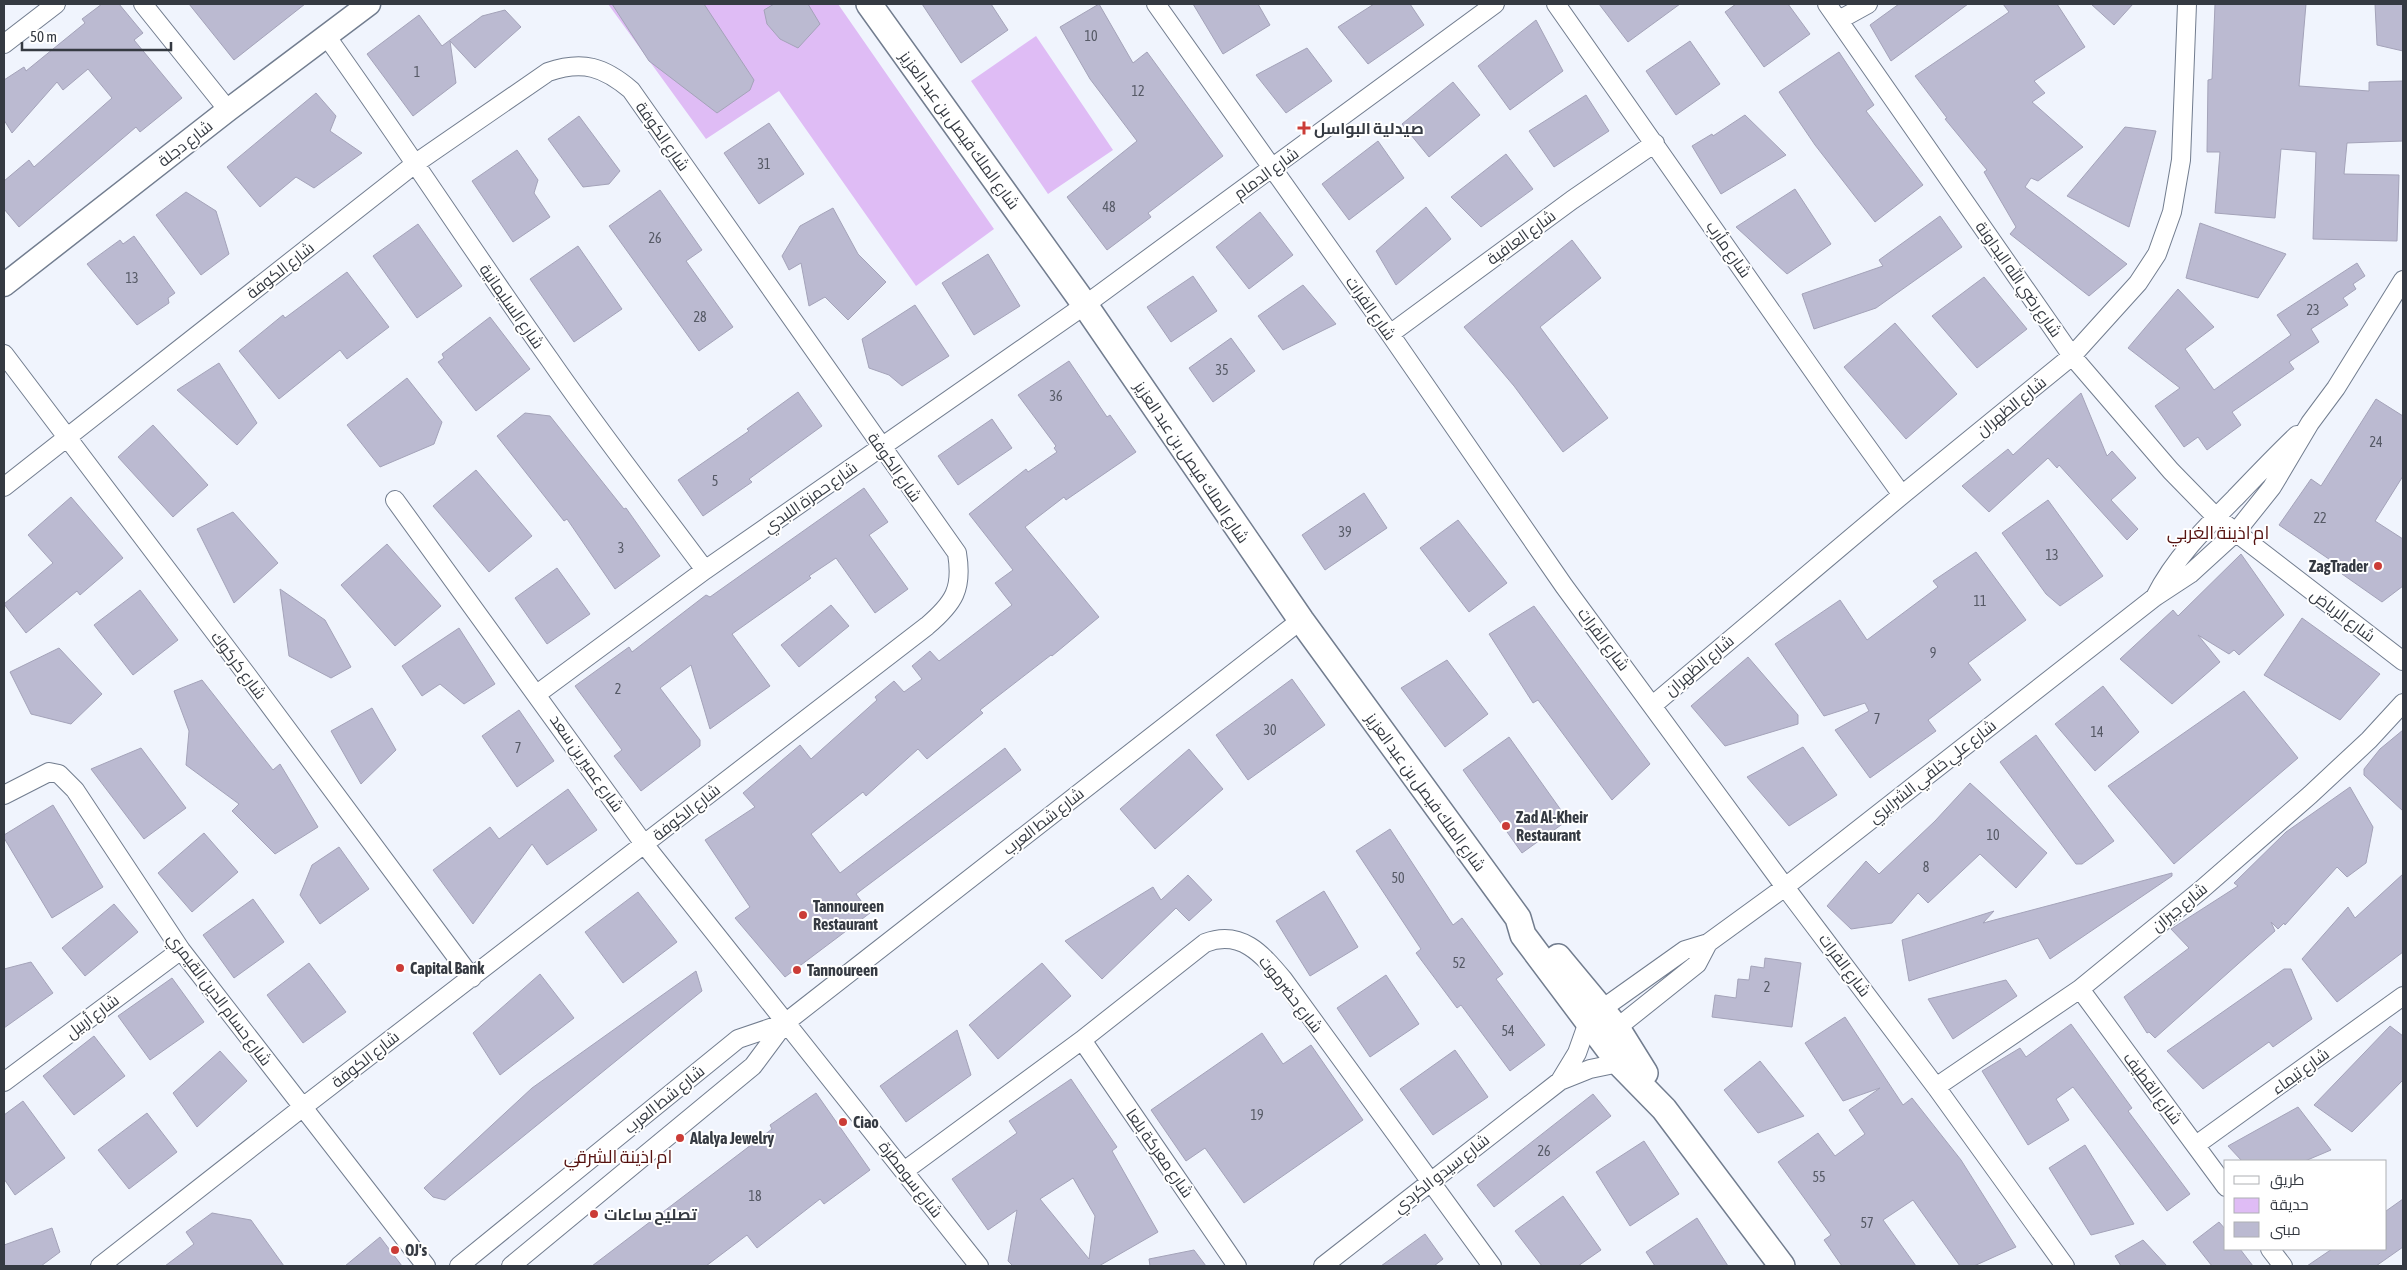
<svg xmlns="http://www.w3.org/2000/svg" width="2407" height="1270" viewBox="0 0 2407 1270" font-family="'Asap Condensed',Cairo,sans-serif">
	<rect width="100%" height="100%" fill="#f0f4fd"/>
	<!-- green -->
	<path fill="#dfbcf5" d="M608,4H838L994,229L916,286L779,91L706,139Z
		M1036,36L1113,150L1048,194L971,81Z"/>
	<!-- building -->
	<path fill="#bbbad1" stroke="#a4a3b9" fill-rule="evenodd" d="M102,4H119L143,33L134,40L182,98L140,132L136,127L19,227L4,209V181L29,160L34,167L112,98L88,69L63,90L57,82L12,133L4,120V80L24,67L26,71L85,23L82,19Z
		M189,4H305L234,60Z
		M612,4H704L754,80L750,90L717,113L649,61Z
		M774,4H808L820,24L798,48L780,39L767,24L764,10Z
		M922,4H991L1008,30L961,63Z
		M1099,4L1133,63L1147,52L1223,156L1148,213L1151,217L1107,250L1067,197L1137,141L1090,79L1060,27Z
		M1193,4H1258L1270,25L1223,54Z
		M1374,4H1410L1424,25L1368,64L1338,27Z
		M1599,4H1680L1628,42Z
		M1736,4H1788L1810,34L1764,67L1725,12Z
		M1899,4H1968L1891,61L1870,25Z
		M2003,4H2057L2085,47L2034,81L2045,93L2032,102L2083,147L2038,181L2031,178L2025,187L2127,264L2089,296L2010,234L2016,227L1984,172L1987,170L1945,119L1947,118L1915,76L2009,12Z
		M2091,4H2133L2114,25Z
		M2215,4H2306L2299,86L2369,91V82L2403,81V141L2347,143L2344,174L2399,175L2397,241L2313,239L2316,152L2281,149L2275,218L2215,213L2220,152H2207L2208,80L2212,79Z
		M2375,4H2403V51L2377,45Z
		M505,10L521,27L475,68L450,41L456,83L413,116L367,54L419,15L442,46L482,16Z
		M1536,20L1563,71L1510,110L1478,66Z
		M1690,41L1720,84L1676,115L1646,71Z
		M1307,48L1332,81L1286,113L1256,75Z
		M1839,52L1874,105L1866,111L1923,185L1875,222L1815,145L1779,92Z
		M1453,82L1480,115L1429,157L1402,124Z
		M316,93L336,116L330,131L362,153L314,188L296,177L260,207L227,167Z
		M1586,95L1609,131L1554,167L1529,131Z
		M1745,115L1786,155L1721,194L1692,146L1712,134L1713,136Z
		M579,116L620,171L609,184L583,187L548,139Z
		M769,123L804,174L759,204L724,153Z
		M2125,127L2156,131L2129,227L2067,196Z
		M1378,141L1404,178L1349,220L1322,184Z
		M517,150L538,180L534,193L550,217L513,242L472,181Z
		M1506,154L1533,189L1481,227L1451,197Z
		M1795,189L1831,244L1787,274L1736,227Z
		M660,190L702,250L686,261L733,327L699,351L609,226Z
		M186,192L216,211L229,254L201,275L156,215Z
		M1426,207L1451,239L1396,285L1376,251Z
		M833,208L858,254L886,282L848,320L825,297L809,306L801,263L789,270L782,256L800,226Z
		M1260,212L1293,255L1249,289L1216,247Z
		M1940,216L1962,247L1876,308L1814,329L1802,294L1883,266L1879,260Z
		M2200,223L2286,254L2258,298L2186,278Z
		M418,224L462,286L417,318L373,256Z
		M134,236L175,293L168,298L169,303L137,325L87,264L120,240L123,244Z
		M1572,240L1601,278L1540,327L1608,418L1563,452L1514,386L1464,327Z
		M578,246L622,309L574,342L530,279Z
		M988,254L1020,306L974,335L942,283Z
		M2357,263L2365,276L2353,284L2356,289L2343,298L2348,305L2311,329L2319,342L2289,362L2294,369L2232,412L2241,425L2207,450L2198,437L2184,447L2155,406L2180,388L2128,348L2178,289L2214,327L2185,349L2214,390L2291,335L2277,315Z
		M347,272L389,327L347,359L340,350L279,399L239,351L283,315L285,318Z
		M1193,276L1217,311L1171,342L1147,307Z
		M1984,277L2027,329L1977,368L1932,316Z
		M1303,285L1336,324L1283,350L1258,316Z
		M915,305L949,356L902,386L889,375L869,368L862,339Z
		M490,317L530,369L476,411L438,362L444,358L442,354Z
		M1895,323L1957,394L1906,439L1844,367Z
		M1231,338L1255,371L1213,402L1189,368Z
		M1069,361L1107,417L1110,415L1136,452L1066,500L1064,497L1025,527L1099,617L1052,656L1051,655L980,710L983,713L927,759L918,749L866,796L863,792L811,834L840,873L1005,748L1021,770L856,894L870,913L785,977L735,918L750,907L705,840L755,807L743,793L800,745L811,759L877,700L875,697L894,681L904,692L922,679L912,666L930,651L939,661L1012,605L995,583L1013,570L969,514L1026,469L1028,472L1057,452L1054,448L1056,446L1018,395Z
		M219,363L257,423L237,445L177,390Z
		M407,378L442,422L434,444L380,467L347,425Z
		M798,392L822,426L749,479L752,482L703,516L678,480L749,431L747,429Z
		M2081,393L2107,456L2112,451L2136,478L2111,500L2138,529L2127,540L2059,465L2057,468L2048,458L1989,512L1962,486L2008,449L2013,455Z
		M2376,399L2403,416V476L2375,521L2403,539V586L2382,602L2342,574L2345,570L2279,525L2311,479L2321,486Z
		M525,413L550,416L624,509L626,508L660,556L615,589L567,519L564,521L497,436Z
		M992,419L1012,448L958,485L938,456Z
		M153,425L208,485L173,517L118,457Z
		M476,470L532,536L489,572L433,506Z
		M864,488L888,522L869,535L908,589L875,613L836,558L809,576L811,578L732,634L770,686L710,729L691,665L660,688L700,740V746L641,791L614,756L622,750L575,686L629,647L632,652L706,595L710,597Z
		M1364,493L1387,528L1325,570L1302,535Z
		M71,497L123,558L80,595L77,591L26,633L4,604L53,563L28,535Z
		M2048,500L2103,576L2060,606L2046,594L2002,533Z
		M233,512L278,563L234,603L197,529Z
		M1458,520L1507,583L1469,612L1420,548Z
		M387,544L441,606L395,646L341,585Z
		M1976,552L2026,620L1968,663L1981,680L1928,720L1936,731L1870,778L1835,730L1869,711L1865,703L1824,716L1775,644L1840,600L1867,640L1938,587L1933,581Z
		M2241,554L2284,615L2239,655L2234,650L2229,654L2198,635L2220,662L2172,704L2120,659L2173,610L2178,616Z
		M557,568L590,614L547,644L515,598Z
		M280,589L325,620L351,667L331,678L289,656Z
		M140,590L178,640L133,675L94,625Z
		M831,605L849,626L799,667L781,645Z
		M1534,606L1650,764L1612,800L1538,700L1533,703L1489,634Z
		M2302,618L2380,674L2340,720L2264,675Z
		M459,628L495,684L464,704L440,684L422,696L402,666Z
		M59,648L102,694L71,724L31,714L10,672Z
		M1748,657L1798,715V724L1725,746L1691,706Z
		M1447,660L1488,714L1445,747L1401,688Z
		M1292,679L1325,725L1248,780L1216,735Z
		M202,680L273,770L280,764L318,827L275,854L232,811L239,804L186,765L189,731L174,691Z
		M2103,686L2139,732L2095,771L2055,724Z
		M2244,691L2298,758L2174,864L2108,786Z
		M372,708L396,750L361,784L331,731Z
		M519,710L554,761L517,787L482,736Z
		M2403,730V811L2364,775V769L2380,749Z
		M2036,735L2114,841L2082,864H2076L2000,762Z
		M1509,737L1568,820L1522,853L1463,770Z
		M1803,747L1837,795L1789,826L1747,777Z
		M141,748L186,808L144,839L91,769Z
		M1189,749L1223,789L1155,849L1120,809Z
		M1970,783L2047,853L2016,888L1980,854L1928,903L1918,893L1892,923L1851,929L1827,906L1866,861L1879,874L1935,821Z
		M2350,787L2373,827L2366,863L2347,877L2337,867L2285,925L2284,923L2278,929L2271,922L2275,931L2155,1038L2149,1032L2147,1033L2124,997L2189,948L2171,929L2238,886L2234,883L2286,832Z
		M568,789L597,830L547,865L532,844L473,924L433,870L490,827L499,839Z
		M53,805L103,887L52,918L4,838V835Z
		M1390,829L1453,925L1462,918L1503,974L1496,979L1545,1045L1510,1071L1461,1005L1457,1008L1416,953L1421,949L1356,851Z
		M204,833L238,872L192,912L158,873Z
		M339,847L369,889L320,924L300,895L312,865Z
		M2172,873V876L2050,959L2038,938L1909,981L1902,940L1994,911L1983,923Z
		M2403,874V952L2337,1002L2302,959L2348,907L2355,918Z
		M1188,875L1212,900L1189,921L1176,908L1102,979L1065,941L1153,887L1161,900Z
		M1324,891L1358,947L1310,976L1276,921Z
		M638,892L677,942L623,983L585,932Z
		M253,899L284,942L234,978L203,935Z
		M114,904L138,932L85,976L62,948Z
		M1765,958L1801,963L1792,1027L1712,1017L1715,995L1736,998L1738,979L1749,980L1751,966L1764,968Z
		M31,962L53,993L4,1028V969Z
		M309,963L346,1012L303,1043L267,995Z
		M1042,963L1071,996L998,1059L969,1025Z
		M2284,969H2291L2312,1019L2273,1047L2269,1042L2203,1089L2167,1051Z
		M696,971L702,991L445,1200L433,1197L424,1188L532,1088Z
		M540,974L574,1018L500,1075L473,1033Z
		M1386,975L1419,1024L1370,1057L1337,1008Z
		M172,978L204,1022L150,1060L118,1016Z
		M2006,980L2017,996L1953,1039L1928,999Z
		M1845,1017L1903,1105L1912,1098L1961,1160L2016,1247L1974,1266H1960L1913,1200L1883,1220L1916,1266H1842L1824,1240L1831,1235L1778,1162L1818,1133L1835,1156L1865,1134L1849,1110L1880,1088L1843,1101L1805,1043Z
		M2071,1024L2132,1108L2128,1111L2190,1194L2167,1211L2073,1087L2056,1099L2069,1120L2028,1145L1982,1071L2020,1048L2026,1057Z
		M2390,1026L2403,1036V1080L2352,1132L2314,1105Z
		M957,1030L971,1075L906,1122L880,1086Z
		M1262,1033L1283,1064L1311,1045L1363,1120L1244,1203L1205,1148L1186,1161L1151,1110Z
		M94,1036L125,1076L74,1115L43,1076Z
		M1455,1050L1488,1097L1433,1135L1400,1089Z
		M220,1051L247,1081L197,1127L173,1093Z
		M1760,1061L1804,1116L1758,1133L1724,1090Z
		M1071,1079L1117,1147L1112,1151L1158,1232L1099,1266H1013L1008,1261L1017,1210L988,1230L952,1179L1017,1133L1009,1121ZM1073,1178L1095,1216L1089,1259L1040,1199Z
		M816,1093L870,1170L824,1204L820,1199L757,1248L747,1235L706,1266H592L772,1129L770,1125Z
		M1593,1094L1611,1116L1494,1207L1477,1185Z
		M23,1101L65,1158L15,1195L4,1179V1115Z
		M2298,1107L2331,1150L2305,1161H2242L2228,1146Z
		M147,1113L177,1152L129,1189L98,1150Z
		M1644,1141L1679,1194L1630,1226L1596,1172Z
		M2085,1145L2134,1224L2091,1235L2049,1168Z
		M1563,1196L1601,1250L1578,1266H1542L1515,1231Z
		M2403,1199V1247L2376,1266H2307L2332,1249H2386V1211Z
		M212,1213L251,1220L284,1266H165L194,1244L186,1232Z
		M1697,1218L1728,1266H1655L1646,1252Z
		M2219,1222L2226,1230V1249H2240L2253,1266H2212L2193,1242Z
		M52,1228L60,1252L41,1266H4V1245Z
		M1425,1234L1443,1259L1434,1266H1381Z
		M380,1237L402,1266H345Z
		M2143,1240L2167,1266H2121L2115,1256Z
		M1194,1250L1206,1266H1150L1149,1259Z"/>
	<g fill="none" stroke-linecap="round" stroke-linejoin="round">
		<!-- minor casing -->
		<g stroke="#727d8f" stroke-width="20">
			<path id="minor" d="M143,4L228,110
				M1156,4L1390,334L1564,586L1785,887L1936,1087L2065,1266
				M1556,4L1837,405L1902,495
				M1827,4L2072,356L2171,471L2216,517L2403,661
				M1839,20L1868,4
				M327,37C403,143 474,253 550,360C599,431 653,500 705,570
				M4,44L56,4
				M1390,334L1572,200L1655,143
				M4,354L247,675L472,978
				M4,487L416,163L548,72C583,60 604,67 631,90L957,553C963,589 954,603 927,626L303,1107L100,1266
				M395,500L644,844L979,1266
				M2155,597C2174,559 2205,528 2235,498C2255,477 2276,455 2297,435
				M537,694L705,570L1085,305L1495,4
				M1653,705L1902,495L2072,356L2138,283L2157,254L2172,212L2181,160L2187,4
				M4,795L49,772L59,774L75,790L181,950L426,1266
				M2080,989L2226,1187
				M1608,1035L1697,964L1708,943
				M1082,1040L1237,1266
				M1560,1081L1577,1053L1588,1022L1602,1009L1685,950L1708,943L1785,887L2155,597L2190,574L2236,532L2272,487L2310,423L2336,388L2403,280
				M4,1082L181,950
				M1936,1087L2080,989L2201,890L2310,795L2369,740L2403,703
				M2196,1145L2403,996
				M904,1171L1082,1040L1205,943C1241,929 1262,954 1283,979L1492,1266
				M2270,1249L2283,1266
				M459,1266L738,1039L785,1023
				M511,1266L753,1066L785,1023L1301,620
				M1323,1266L1560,1081L1590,1069L1619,1063"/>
		</g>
		<!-- tertiary casing -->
		<g stroke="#727d8f" stroke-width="25">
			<path id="tertiary" d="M4,285L228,110L369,4"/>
		</g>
		<!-- secondary casing -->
		<g stroke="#727d8f" stroke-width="28">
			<path id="secondary" d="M869,4L1085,305L1301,620L1518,918L1523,935L1619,1063L1664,1109L1782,1266
				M1558,957L1617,1028L1645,1073"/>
		</g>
		<!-- minor -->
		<use href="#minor" stroke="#fff" stroke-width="18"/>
		<!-- tertiary -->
		<use href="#tertiary" stroke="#fff" stroke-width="22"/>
		<!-- secondary -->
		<use href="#secondary" stroke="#fff" stroke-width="25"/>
	</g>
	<!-- markers -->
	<g fill="#cb3c37" stroke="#fff" stroke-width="2">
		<path d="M1301.5 120.5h5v5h5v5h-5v5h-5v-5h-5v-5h5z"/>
		<circle cx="2378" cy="566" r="5"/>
		<circle cx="1506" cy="826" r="5"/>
		<circle cx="803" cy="915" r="5"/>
		<circle cx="400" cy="968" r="5"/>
		<circle cx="797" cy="970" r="5"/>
		<circle cx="843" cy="1122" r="5"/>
		<circle cx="680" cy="1138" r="5"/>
		<circle cx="594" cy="1214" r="5"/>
		<circle cx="395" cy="1250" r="5"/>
	</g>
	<g text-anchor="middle" stroke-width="4" stroke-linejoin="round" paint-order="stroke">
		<!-- number labels -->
		<g font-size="14" fill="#565a66">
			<text x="1091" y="41">10</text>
			<text x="417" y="77">1</text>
			<text x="1138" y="96">12</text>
			<text x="764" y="169">31</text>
			<text x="1109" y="212">48</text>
			<text x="655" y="243">26</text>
			<text x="132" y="283">13</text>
			<text x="2313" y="315">23</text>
			<text x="700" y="322">28</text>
			<text x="1222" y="375">35</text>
			<text x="1056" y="401">36</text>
			<text x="2376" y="447">24</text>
			<text x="715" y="486">5</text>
			<text x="2320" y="523">22</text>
			<text x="1345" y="537">39</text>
			<text x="621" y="553">3</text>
			<text x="2052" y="560">13</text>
			<text x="1980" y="606">11</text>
			<text x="1933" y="658">9</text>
			<text x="618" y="694">2</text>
			<text x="1877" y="724">7</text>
			<text x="1270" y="735">30</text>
			<text x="2097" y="737">14</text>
			<text x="518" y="753">7</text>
			<text x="1993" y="840">10</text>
			<text x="1926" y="872">8</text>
			<text x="1398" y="883">50</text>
			<text x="1459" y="968">52</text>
			<text x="1767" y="992">2</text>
			<text x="1508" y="1036">54</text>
			<text x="1257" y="1120">19</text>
			<text x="1544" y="1156">26</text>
			<text x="1819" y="1182">55</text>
			<text x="755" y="1201">18</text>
			<text x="1867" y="1228">57</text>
		</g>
		<!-- poi labels -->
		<g font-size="16" font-weight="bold" fill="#353a42" stroke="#fff" text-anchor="start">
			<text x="1314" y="134">صيدلية البواسل</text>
			<text x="2368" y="572" text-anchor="end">ZagTrader</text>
			<text x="1516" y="823">Zad Al-Kheir<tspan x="1516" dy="18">Restaurant</tspan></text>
			<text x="813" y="912">Tannoureen<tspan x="813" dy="18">Restaurant</tspan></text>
			<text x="410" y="974">Capital Bank</text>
			<text x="807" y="976">Tannoureen</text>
			<text x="853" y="1128">Ciao</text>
			<text x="690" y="1144">Alalya Jewelry</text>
			<text x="604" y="1220">تصليح ساعات</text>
			<text x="405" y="1256">OJ's</text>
		</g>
		<!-- street labels -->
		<g font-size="16" fill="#353a42" stroke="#fff">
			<text transform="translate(960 130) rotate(54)" y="6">شارع الملك فيصل بن عبد العزيز</text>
			<text transform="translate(663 136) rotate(55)" y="6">شارع الكوفة</text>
			<text transform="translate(185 143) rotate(-38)" y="6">شارع دجلة</text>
			<text transform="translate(1266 173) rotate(-36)" y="6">شارع الدمام</text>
			<text transform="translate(1521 237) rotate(-36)" y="6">شارع العافية</text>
			<text transform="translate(1729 249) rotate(55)" y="6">شارع مأرب</text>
			<text transform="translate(280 270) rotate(-38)" y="6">شارع الكوفة</text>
			<text transform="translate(2019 279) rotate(55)" y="6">شارع رضي الله البداونة</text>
			<text transform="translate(512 306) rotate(55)" y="6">شارع السليمانية</text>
			<text transform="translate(1371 308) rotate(55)" y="6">شارع الفرات</text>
			<text transform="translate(2011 406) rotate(-39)" y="6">شارع الظهران</text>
			<text transform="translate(1192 462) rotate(56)" y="6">شارع الملك فيصل بن عبد العزيز</text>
			<text transform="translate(895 467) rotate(55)" y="6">شارع الكوفة</text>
			<text transform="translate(810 497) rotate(-35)" y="6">شارع حمزة اللبدي</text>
			<text transform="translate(2343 615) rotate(37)" y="6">شارع الرياض</text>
			<text transform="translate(1604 639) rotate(53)" y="6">شارع الفرات</text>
			<text transform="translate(239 665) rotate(53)" y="6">شارع كركوك</text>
			<text transform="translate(1699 665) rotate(-40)" y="6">شارع الظهران</text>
			<text transform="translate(587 763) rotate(55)" y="6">شارع عمير بن سعد</text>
			<text transform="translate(1932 771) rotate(-38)" y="6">شارع علي خلقي الشرايري</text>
			<text transform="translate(1426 792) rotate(54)" y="6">شارع الملك فيصل بن عبد العزيز</text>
			<text transform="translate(686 812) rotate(-38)" y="6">شارع الكوفة</text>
			<text transform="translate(1043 821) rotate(-38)" y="6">شارع شط العرب</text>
			<text transform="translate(2179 907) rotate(-39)" y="6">شارع جيزان</text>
			<text transform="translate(1845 965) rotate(53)" y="6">شارع الفرات</text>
			<text transform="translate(1291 994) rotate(52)" y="6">شارع حضرموت</text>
			<text transform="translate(220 999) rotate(53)" y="6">شارع حسام الدين القيمري</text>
			<text transform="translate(92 1016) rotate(-37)" y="6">شارع أربيل</text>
			<text transform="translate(365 1059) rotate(-38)" y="6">شارع الكوفة</text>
			<text transform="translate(2300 1071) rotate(-36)" y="6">شارع تيماء</text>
			<text transform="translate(2153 1088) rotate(53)" y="6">شارع القطيف</text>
			<text transform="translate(664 1099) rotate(-39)" y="6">شارع شط العرب</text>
			<text transform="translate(1160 1153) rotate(55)" y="6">شارع معركة بلعا</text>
			<text transform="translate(1441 1173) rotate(-38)" y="6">شارع سيدو الكردي</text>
			<text transform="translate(911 1179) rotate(52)" y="6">شارع سومطرة</text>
		</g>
		<!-- neighbourhood labels -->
		<g font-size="18" fill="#561210" stroke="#fff">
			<text x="2218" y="539">ام اذينة الغربي</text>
			<text x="618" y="1163">ام اذينة الشرقي</text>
		</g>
	</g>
	<!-- border -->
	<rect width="2407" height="1270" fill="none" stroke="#353a42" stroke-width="10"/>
	<!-- legend -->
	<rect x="2224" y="1160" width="162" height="90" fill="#ffffff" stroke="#aeb0b3"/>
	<rect x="2234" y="1176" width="25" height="8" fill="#ffffff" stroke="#aeb0b3"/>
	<text x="2270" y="1185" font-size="15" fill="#353a42">طريق</text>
	<rect x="2234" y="1198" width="25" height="15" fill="#dfbcf5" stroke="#aeb0b3"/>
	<text x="2270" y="1210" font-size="15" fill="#353a42">حديقة</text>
	<rect x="2234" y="1222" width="25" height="15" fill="#bbbad1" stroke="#aeb0b3"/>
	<text x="2270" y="1235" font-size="15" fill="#353a42">مبنى</text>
	<!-- scale -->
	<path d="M22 42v8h149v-8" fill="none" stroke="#353a42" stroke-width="2.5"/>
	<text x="30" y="42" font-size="15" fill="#353a42" stroke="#ffffff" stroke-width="4" paint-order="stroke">50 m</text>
</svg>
